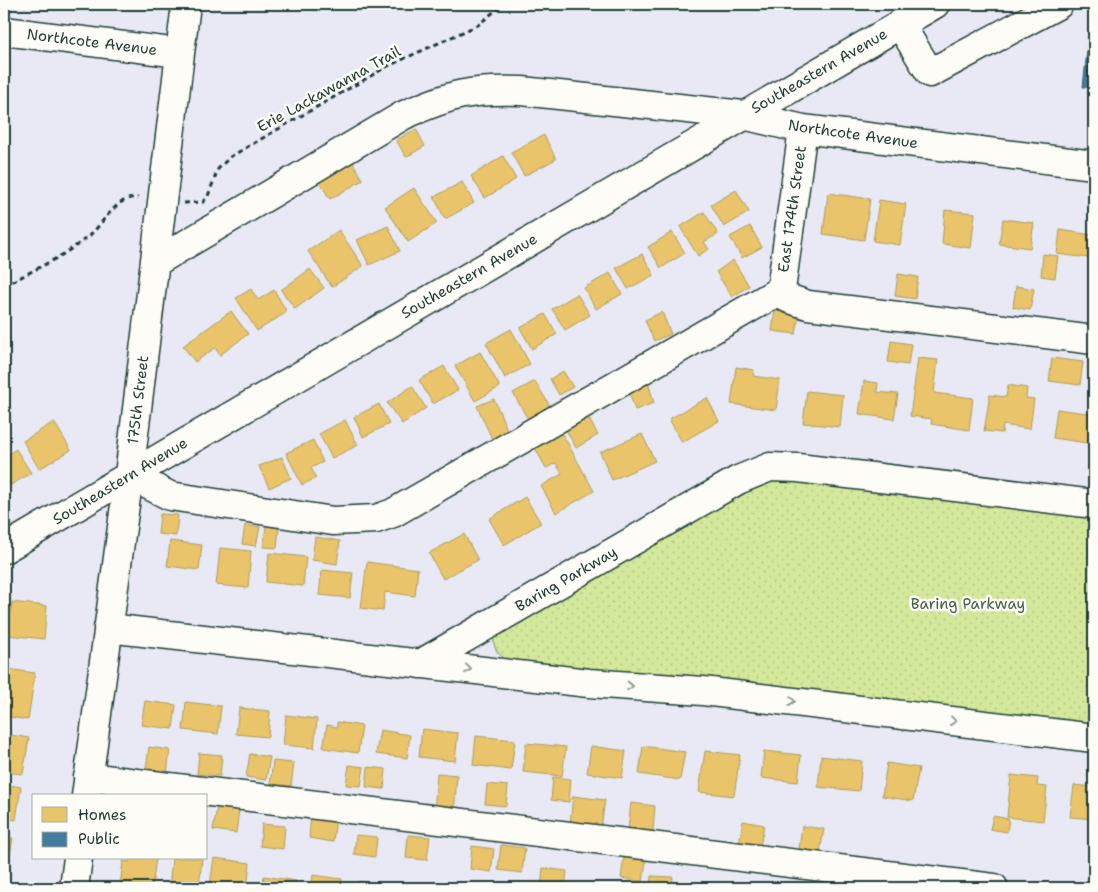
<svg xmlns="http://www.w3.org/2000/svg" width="1098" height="892" viewBox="0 0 1098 892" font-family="'Shantell Sans',sans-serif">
	<defs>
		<pattern id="park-dots" width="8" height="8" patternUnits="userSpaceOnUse" patternTransform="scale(1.25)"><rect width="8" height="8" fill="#d4e89c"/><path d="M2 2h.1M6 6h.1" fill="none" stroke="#b6c887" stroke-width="1.8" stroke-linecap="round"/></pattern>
	</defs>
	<rect width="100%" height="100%" fill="#e8e9f5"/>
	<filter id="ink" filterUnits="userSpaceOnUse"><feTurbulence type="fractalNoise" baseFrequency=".02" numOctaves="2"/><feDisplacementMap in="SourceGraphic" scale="10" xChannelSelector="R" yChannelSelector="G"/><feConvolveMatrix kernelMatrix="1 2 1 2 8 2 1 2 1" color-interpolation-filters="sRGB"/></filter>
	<g filter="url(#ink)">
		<!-- park -->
		<path fill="url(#park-dots)" stroke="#7a9268" d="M763,478L1094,511V728L509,661C497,655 492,647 494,634Z"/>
		<!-- homes -->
		<path fill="#e9c46a" stroke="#ac9c5a" d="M416,129L425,146L406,157L396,140Z
			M544,135L556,159L524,176L511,152Z
			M503,156L516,179L485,198L471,176Z
			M352,161L363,180L330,199L319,181Z
			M462,182L474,203L445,219L434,197Z
			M414,188L437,223L408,242L385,207Z
			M736,190L749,212L724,227L711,205Z
			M828,193L870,199L864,240L823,234Z
			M879,200L906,204L900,245L873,241Z
			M945,210L975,213L971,248L942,244Z
			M704,212L718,234L704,242L709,249L698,256L680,227Z
			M1003,219L1034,223L1030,248L999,244Z
			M388,226L400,251L369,265L357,240Z
			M750,226L762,247L742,258L730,237Z
			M339,230L363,266L332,287L308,251Z
			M1060,230L1092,235L1088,258L1057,254Z
			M672,232L685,253L661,268L648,247Z
			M642,254L654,275L628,289L616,268Z
			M1043,254L1058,256L1055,278L1041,276Z
			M733,260L749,286L732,297L716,272Z
			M310,269L324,288L295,309L281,290Z
			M610,273L622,294L596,309L584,288Z
			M898,274L918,277L915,299L895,296Z
			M1016,286L1034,289L1030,310L1013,307Z
			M251,289L258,300L274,290L287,312L257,331L236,298Z
			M577,294L590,315L565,330L552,309Z
			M775,310L799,314L796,334L772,331Z
			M231,311L248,334L220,355L215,348L195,362L183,346Z
			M662,312L671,334L654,341L645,320Z
			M545,314L557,334L532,349L520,328Z
			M511,329L530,364L505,378L486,343Z
			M891,341L911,344L908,365L888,362Z
			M480,352L500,387L475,401L455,366Z
			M918,358L938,360L934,393L973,398L969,430L931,424L932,419L910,416Z
			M1052,358L1083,362L1080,385L1049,381Z
			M444,366L458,390L433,404L419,380Z
			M736,367L754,370L753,376L780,380L776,410L731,404Z
			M563,371L573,387L559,395L550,379Z
			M535,381L551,408L529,421L513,393Z
			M864,381L878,383L877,392L898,394L894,419L859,414Z
			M648,382L654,403L635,410L628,389Z
			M1008,385L1027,388L1026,398L1034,399L1030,429L1003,425L1002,433L984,431L990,395L1006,397Z
			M412,386L426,408L402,424L387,403Z
			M807,391L843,395L840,427L803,423Z
			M707,398L719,421L682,442L669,419Z
			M494,399L509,434L493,441L477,406Z
			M379,404L389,424L363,437L354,417Z
			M1057,409L1093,414L1094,444L1053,438Z
			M587,415L598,435L576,448L565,428Z
			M345,420L358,445L332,458L319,434Z
			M54,422L71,450L39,469L23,441Z
			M562,433L594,491L556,513L541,486L562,474L556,463L546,468L535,448Z
			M642,434L655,461L612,480L600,452Z
			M313,440L323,462L311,468L316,478L302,485L286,453Z
			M16,449L31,473L4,489V457Z
			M282,457L291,478L269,488L259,466Z
			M525,497L541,523L504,545L489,519Z
			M160,514L178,515L176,536L158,534Z
			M245,525L260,527L256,546L242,544Z
			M266,526L279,528L277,548L263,547Z
			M464,534L478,560L443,579L429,553Z
			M315,537L340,541L337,564L312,560Z
			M170,541L202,545L199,570L167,566Z
			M220,548L251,551L248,588L216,585Z
			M269,553L306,557L303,586L266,582Z
			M367,562L418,569L415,596L385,592L383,611L361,608Z
			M322,570L353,573L350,598L319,595Z
			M12,602L47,606L44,639L8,635Z
			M8,669L35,673L28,720L4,716Z
			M145,701L176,705L173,729L141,725Z
			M186,702L221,706L218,734L183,730Z
			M239,708L270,711L268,737L236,734Z
			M286,715L317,719L314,748L283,745Z
			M337,722L362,726L358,753L323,748L327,725L337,727Z
			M422,729L458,733L455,761L419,757Z
			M380,730L410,735L407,758L376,754Z
			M4,734L29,738L23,774L4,772Z
			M476,736L515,740L511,770L473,765Z
			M526,743L566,747L562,776L523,772Z
			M591,746L626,751L622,778L587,773Z
			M643,746L685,752L680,780L639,774Z
			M149,747L170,750L167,773L146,769Z
			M705,751L740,755L734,796L699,792Z
			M764,751L801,755L798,782L761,778Z
			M199,753L222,755L220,776L197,774Z
			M250,754L270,757L266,780L246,777Z
			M821,756L862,761L859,791L818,787Z
			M273,761L294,763L291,786L270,784Z
			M887,763L919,768L913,801L882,796Z
			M349,765L364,767L361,786L346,785Z
			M368,767L386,769L384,789L366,787Z
			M437,773L457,775L454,814L434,813Z
			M1011,775L1038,778L1037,786L1047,787L1043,821L1007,817Z
			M553,777L571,779L569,802L551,800Z
			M4,784L21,787L16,820L4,818Z
			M487,784L508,786L506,806L485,804Z
			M1074,785L1094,787V819L1070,817Z
			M573,796L605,800L601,827L570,823Z
			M631,803L655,806L653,831L628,829Z
			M217,807L239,810L236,833L213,830Z
			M311,815L336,818L333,842L309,838Z
			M993,816L1009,819L1007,832L990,829Z
			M743,821L764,825L760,847L739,844Z
			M262,824L285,826L283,849L260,846Z
			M802,826L824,829L820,852L799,849Z
			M356,835L377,837L375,857L354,854Z
			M408,835L430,837L427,860L406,858Z
			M4,837L13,838L8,866L4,865Z
			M501,845L525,848L522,873L498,870Z
			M472,846L494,849L491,872L470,869Z
			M624,857L646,860L643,882L621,878Z
			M129,858H156L152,888L120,886L123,861L129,862Z
			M172,858H202L199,888H169Z
			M214,858L250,863L247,888L210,885Z
			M543,868L567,871L565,888H541Z
			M313,875L342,879L341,888H311Z
			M264,876L296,881L295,888H262Z
			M651,876L673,877L672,888H650Z
			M359,881L391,886L390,888H358Z
			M841,883L871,887L870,888H841Z"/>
		<!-- public -->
		<path fill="#457b9d" stroke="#3a687e" d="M1089,31L1094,32V88L1083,87Z"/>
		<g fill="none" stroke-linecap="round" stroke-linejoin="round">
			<!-- minor casing -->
			<g stroke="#1f3d34" stroke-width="31">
				<path id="minor" d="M900,24L930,73L1059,4
					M4,31L179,53
					M156,262L404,115C452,94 470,89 522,91L743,115L803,129L1094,165
					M781,290L787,298L808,305L1094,340
					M781,290L803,129
					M129,475L170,496L333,521L376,519L393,513L781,290
					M4,549L935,4
					M108,628L589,683L703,691L1094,738
					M420,664L738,480L770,467L798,468L1094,504
					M88,777L994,888
					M86,796L129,475L186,4
					M74,888L78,858"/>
			</g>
			<!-- path -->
			<path stroke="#1f3d34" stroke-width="3" stroke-dasharray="5 4" stroke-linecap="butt" d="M184,203L203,202L208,196L218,169L230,157L386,67L478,25L503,4
				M4,286C33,270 66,256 91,234C104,222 118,195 138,198"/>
			<!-- minor -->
			<use href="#minor" stroke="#fdfcf7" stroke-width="28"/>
		</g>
		<!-- one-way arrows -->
		<defs><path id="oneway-chevron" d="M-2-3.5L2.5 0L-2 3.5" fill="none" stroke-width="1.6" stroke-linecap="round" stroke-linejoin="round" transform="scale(1.25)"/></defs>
		<g stroke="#8e9c96">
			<use href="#oneway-chevron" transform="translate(468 669) rotate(6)"/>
			<use href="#oneway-chevron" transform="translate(630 686) rotate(4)"/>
			<use href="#oneway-chevron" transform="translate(792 701) rotate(7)"/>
			<use href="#oneway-chevron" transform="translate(953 721) rotate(7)"/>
		</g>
	</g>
	<g text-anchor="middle" stroke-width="5" stroke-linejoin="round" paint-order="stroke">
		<!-- street labels -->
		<g font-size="15" fill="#1f3d34" stroke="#fdfcf7">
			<text transform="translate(92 42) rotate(7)" y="5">Northcote Avenue</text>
			<text transform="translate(819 71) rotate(-30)" y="5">Southeastern Avenue</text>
			<text transform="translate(329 89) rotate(-29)" y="5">Erie Lackawanna Trail</text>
			<text transform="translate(853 134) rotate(8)" y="5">Northcote Avenue</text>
			<text transform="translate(792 209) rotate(-82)" y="5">East 174th Street</text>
			<text transform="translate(469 276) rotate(-30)" y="5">Southeastern Avenue</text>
			<text transform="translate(138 400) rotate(-83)" y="5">175th Street</text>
			<text transform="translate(120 481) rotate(-31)" y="5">Southeastern Avenue</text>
			<text transform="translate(566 579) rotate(-30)" y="5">Baring Parkway</text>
		</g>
		<!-- park labels -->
		<g font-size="15" fill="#435f49" stroke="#fdfcf7">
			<text x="968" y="609">Baring Parkway</text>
		</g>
	</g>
	<!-- margin -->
	<rect width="1098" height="892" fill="none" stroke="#fdfcf7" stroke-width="20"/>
	<rect x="10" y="10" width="1078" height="872" fill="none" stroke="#1f3d34" stroke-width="2" filter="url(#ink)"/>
	<!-- legend -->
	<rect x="32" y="794" width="175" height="65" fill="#fdfcf7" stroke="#a4b0a9"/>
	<rect x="42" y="807" width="25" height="15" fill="#e9c46a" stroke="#a4b0a9"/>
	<text x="78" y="820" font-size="15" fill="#1f3d34">Homes</text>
	<rect x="42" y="832" width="25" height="15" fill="#457b9d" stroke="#a4b0a9"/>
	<text x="78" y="844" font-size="15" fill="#1f3d34">Public</text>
</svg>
